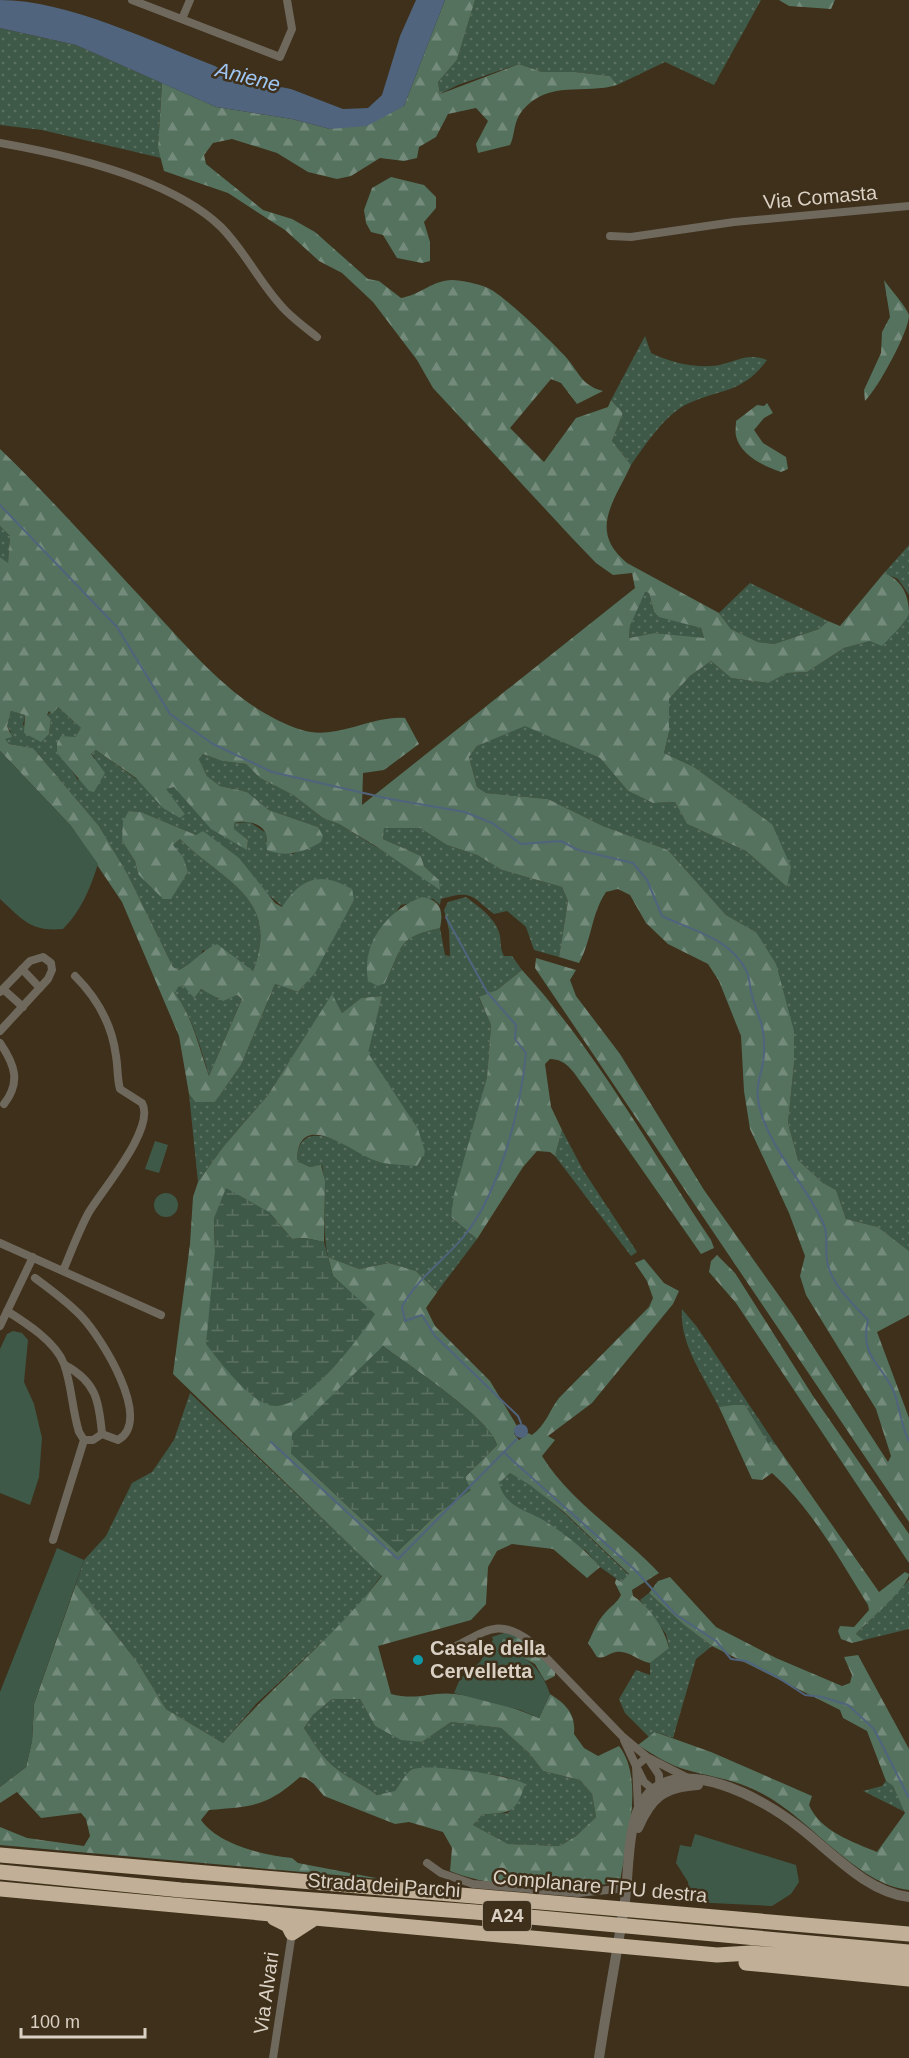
<svg xmlns="http://www.w3.org/2000/svg" width="909" height="2058" viewBox="0 0 909 2058" font-family="Arial,sans-serif">
	<defs>
		<pattern id="grass-dots" width="8" height="8" patternUnits="userSpaceOnUse" patternTransform="scale(1.5)"><rect width="8" height="8" fill="#3f5948"/><path d="M2 2h.1M6 6h.1" fill="none" stroke="#5a7061" stroke-width="1.8" stroke-linecap="round"/></pattern>
		<pattern id="forest-firs" width="22" height="20" patternUnits="userSpaceOnUse" patternTransform="scale(1.5)"><rect width="22" height="20" fill="#54725e"/><path d="M5 1l3.5 6h-7zM16 11l3.5 6h-7z" fill="#748b7b"/></pattern>
		<pattern id="wetland-marsh" width="20" height="14" patternUnits="userSpaceOnUse" patternTransform="scale(1.5)"><rect width="20" height="14" fill="#3f5948"/><path d="M1 5h8M5 5V1M11 12h8M15 12V8" fill="none" stroke="#5a7061"/></pattern>
	</defs>
	<rect width="100%" height="100%" fill="#3e301a"/>
	<!-- grass -->
	<path fill="url(#grass-dots)" d="M475,0H761L714,85L665,62L617,85L610,76L575,72H542L519,64L458,85L440,94L438,82L457,60Z
		M0,28L76,45L162,83L158,148L161,158L42,130L0,125Z
		M645,336L651,353C670,362 690,367 711,366C732,365 745,351 767,360C742,394 721,388 687,404C665,415 645,445 631,465L612,441L623,413L611,400Z
		M0,526L10,536L8,564L0,557Z
		M909,545V595L898,579L884,573Z
		M750,583L828,621L819,629L774,644L758,642L731,629L719,613Z
		M644,592L649,593L654,612L659,616L701,628L704,639L654,633L629,638L630,626Z
		M909,613V1251L878,1227L846,1219L836,1190L823,1183L798,1160L788,1123L794,1064L756,932L726,915L668,850L603,826L548,799L486,793L477,787L469,757L477,746L525,725L600,758L628,791L653,803L675,802L687,824L746,851L787,887L772,824L694,767L664,753L669,732V699L690,676L711,661L731,678L767,683L787,673L807,672L844,648L870,641Z
		M58,707L81,728L75,737L70,768L78,780L95,758L91,754L96,750L185,814L165,789L174,787L247,850L248,840L233,829L234,823L250,822L266,833V842L293,854L321,842L318,827L269,810L247,792L220,786L207,776L199,759L203,754L222,761L246,764L260,778L293,795L323,818L339,824L391,856L439,880L424,866L421,856L383,839L384,828H420L447,845L477,855L502,870L562,887L568,901L559,957L534,950L526,927L507,911L494,914C470,895 472,890 441,899L440,905L433,899L401,905L394,915L385,983C404,945 396,938 440,928L445,955L450,956L449,930L444,910L448,902L466,897C478,906 494,917 499,932C502,941 499,947 504,956H512L522,970L497,990L479,998L491,1025L487,1077L451,1217L477,1239L437,1292L416,1271L389,1263L359,1269L328,1257C321,1227 328,1196 322,1165L310,1167L297,1161C298,1110 355,1150 378,1162L367,1053L382,996L361,998L342,1013L332,995L268,1095L223,1147L198,1182L189,1094L195,1102H215L241,1065L275,984L298,992C323,967 335,930 354,900L286,901L283,907L196,835L141,812L129,811L122,841L135,861L138,874L171,898L188,872L173,845L180,839C220,880 282,897 253,971L203,950L199,958L179,970L173,967L128,875L99,826L33,748L9,744L4,739L11,732L7,726L11,711L25,715L23,725L49,734L51,719L47,715Z
		M184,986L210,992L218,999L237,995L242,999L209,1076C201,1048 192,1017 175,993L177,987Z
		M562,1130L583,1170L637,1252L631,1256L555,1156Z
		M682,1309L697,1327L776,1445L768,1444L745,1405L719,1407C704,1377 679,1343 682,1309Z
		M190,1393L382,1575L352,1614L256,1704L223,1743L166,1709L138,1663L76,1584L84,1560L106,1536L132,1483L152,1472L174,1440Z
		M510,1473L530,1484L564,1513L629,1575L621,1582L600,1567L586,1551L563,1537L551,1525L514,1507L502,1495L498,1483Z
		M909,1580V1629L864,1640L856,1634Z
		M649,1593L684,1625L712,1646L696,1659L673,1738L656,1732L649,1737L625,1713L619,1699L636,1670L650,1675V1663L669,1647L666,1634L640,1600Z
		M332,1699H360L375,1726L422,1742L451,1722L501,1728L529,1753L543,1771L580,1780L592,1794L596,1817L576,1836L560,1846L508,1844L473,1825L483,1814L508,1813L524,1785C498,1767 440,1774 408,1773L395,1792L377,1795C364,1785 349,1779 337,1769C323,1759 313,1742 304,1728L313,1715Z
		M886,1781L893,1786L905,1812L863,1791L882,1786Z"/>
	<!-- forest -->
	<path fill="url(#forest-firs)" fill-rule="evenodd" d="M445,0H475L457,60L438,82L440,94L519,64L542,72H575L610,76L617,85C584,95 549,79 522,111C513,122 515,136 510,145L478,153L476,144L488,121L476,108L448,114L436,137L419,147L417,158L404,161L380,158L351,176L337,179L308,172L277,153L232,139L213,143L204,155L206,164L263,210L292,219L315,232L368,279L379,281L401,298C420,295 433,280 452,280C461,280 479,284 488,288C506,297 549,339 564,355C579,371 580,385 603,391L577,404L561,383L551,379L510,428L544,462L576,418L608,407L611,400L623,413L612,441L631,465C614,502 588,531 627,563L719,613L731,629L758,642L774,644L819,629L828,621L840,626L884,573C900,579 909,593 909,613C906,623 890,637 882,646L870,641L844,648L807,672L787,673L768,683L731,678L711,661L690,676L669,699V732L664,753L694,767L772,824L791,867L787,887L746,851L687,824L675,802L653,803L628,791L600,758L525,726L477,746L469,757L477,787L486,793L548,799L603,826L668,850L726,915L756,932L776,964L794,1031V1064L788,1123L798,1160L823,1183L836,1190L846,1219L878,1227L909,1251V1315L877,1332L909,1418V1522L535,968L536,958L576,970L570,980L576,996L620,1054L704,1190L792,1314L888,1462L891,1456L876,1409L806,1295L800,1276L805,1256L789,1213L750,1129L744,1091L741,1036L719,981L708,964L668,944L646,923L630,895L618,889L606,892C591,914 592,940 579,963L559,957L568,901L562,887L502,870L477,855L447,845L420,828H384L383,839L421,856L424,866L439,880L440,890L374,845L339,824L323,818L293,795L260,778L246,764L222,761L203,754L199,759L207,776L220,786L247,792L269,810L318,827L323,836L321,842C304,852 286,858 267,850C266,845 267,838 266,834C262,822 244,820 234,823V829L248,840L247,850L211,829L174,787L166,789L185,814L180,818L163,808L136,778L96,750L91,754L105,773L94,792L89,791L57,753V743L61,736L75,737L81,728L58,707L52,714L49,711L47,715L51,719L49,734L41,742L24,733L25,715L11,711L7,726L12,737L5,739L9,744L33,748L99,826L128,875L173,967L179,970C195,962 202,950 217,944L253,971C282,897 220,880 180,839L173,845L183,857L188,872L171,899H163L138,874L135,861L122,841L123,821L129,811L141,812L196,835L203,831L239,858L275,903L282,907C301,877 321,871 352,889L354,900L315,973L298,992L275,984L241,1065L215,1102H195L189,1094L179,1036L122,902L71,826L0,751V557L8,563L10,536L0,526V449C52,499 101,555 151,608C194,654 239,710 302,730C335,741 372,715 405,718L419,744L384,770L363,773L362,805L635,588L632,573L613,575L596,563L572,538L433,388L417,360L373,302L342,273L319,261L285,230L228,193L164,171L158,148L162,83L216,107L292,119L330,129L404,106ZM645,592L649,593L654,612L659,617L701,628L704,638L654,633L629,638L630,626ZM184,986L194,998L201,989L223,1001L237,995L242,999L209,1076C199,1048 193,1018 175,993L178,987Z
		M779,0H835L831,9L789,6Z
		M391,177L424,185L436,197V208L424,222L430,242V261L422,263L397,258L383,235L371,232L366,223L364,210L372,188Z
		M884,280C890,289 906,306 909,315C909,332 878,388 865,401L864,390L881,353L882,332L890,317Z
		M767,403L773,413L764,418L754,430L763,443L786,457L788,469L781,472C765,467 740,455 736,436C735,432 736,426 736,421L757,405L764,406Z
		M422,897C440,900 444,910 440,928C396,938 404,945 385,983L378,986L368,981C361,942 388,910 422,897Z
		M522,970C596,1050 650,1149 711,1240L714,1248L701,1254L585,1088C575,1075 568,1059 550,1059L545,1064L551,1107L562,1130L555,1156L550,1152L537,1151L523,1167L477,1239L451,1217L454,1195L487,1077L491,1025L479,997L497,990Z
		M332,994L342,1013L361,998L382,996L368,1053L418,1129L425,1152L417,1166C405,1165 391,1165 379,1162C357,1157 298,1104 297,1161L310,1167L321,1165L325,1181L324,1242L305,1238L292,1239L269,1212L214,1218L215,1251L374,1315L333,1276L328,1257L359,1269L389,1263L416,1271L437,1292L426,1308L435,1326L490,1381L517,1426L514,1434L519,1440L528,1433L532,1435C546,1425 549,1411 559,1398L649,1307L653,1298L647,1281L635,1263L644,1259L664,1283L679,1291L673,1304L592,1403L548,1436L555,1440L542,1456C571,1503 622,1533 659,1573L632,1590L633,1596C649,1606 665,1629 669,1648L650,1663C638,1661 629,1650 616,1652C609,1653 605,1659 597,1657L588,1643C593,1633 597,1621 605,1613C611,1606 617,1603 621,1595L615,1583L616,1579L621,1582L629,1574L564,1512L530,1485L510,1473L499,1483C506,1510 531,1510 551,1525C568,1537 587,1551 600,1567L587,1578L553,1549L512,1544L497,1551L488,1567L486,1604L471,1620L378,1646L391,1694C418,1701 431,1691 455,1694C480,1696 515,1708 539,1718L550,1694C566,1704 576,1714 574,1734L584,1748L598,1756L619,1746C645,1779 626,1843 620,1882C572,1891 496,1890 450,1871L452,1848L443,1832L409,1822L395,1824L324,1796L314,1784L306,1778L300,1777C266,1807 253,1806 209,1810L201,1820C219,1845 263,1855 292,1858L298,1863L381,1879L0,1845V1827L27,1838L84,1846L90,1836L86,1819L81,1813L41,1818L17,1792L0,1803V1787L26,1767L32,1741L34,1704L76,1584L138,1663L166,1709L223,1743C273,1684 335,1637 382,1576L173,1374L190,1244L193,1197L198,1182L223,1147L268,1095ZM383,1346C408,1365 491,1419 497,1445L465,1477L470,1490L437,1514L397,1552L291,1453ZM332,1699H360L375,1726L401,1740L422,1742L451,1722L501,1728L529,1753L543,1771L580,1780L592,1794L596,1817L576,1836L560,1846L508,1844L473,1825L483,1814C511,1813 516,1813 525,1784C510,1775 429,1763 413,1769C405,1773 400,1785 395,1791L377,1795C364,1785 349,1779 337,1769C323,1759 313,1742 304,1728L313,1715Z
		M717,1255L735,1273L813,1396L909,1534V1563L736,1303L709,1272L711,1261Z
		M734,1405H745L768,1443L776,1445L879,1592L905,1572L909,1574C909,1587 867,1621 856,1634L864,1640L852,1643L841,1639L838,1631L840,1626L854,1627L869,1610L868,1605C840,1560 812,1509 772,1473L762,1480L752,1479L719,1407Z
		M670,1577L716,1627L776,1658L842,1686L850,1683L852,1675L844,1657L858,1655L909,1749V1890C857,1885 809,1817 761,1793C737,1780 712,1777 687,1770C669,1765 654,1755 638,1745L655,1732L711,1752L812,1796L809,1805C820,1831 853,1842 877,1852L905,1813L893,1786L886,1781L867,1731L843,1718L840,1710L712,1646L684,1625L649,1593L658,1581Z
		M519,1636L555,1670V1676L545,1681L535,1664L503,1647L501,1642L503,1638Z"/>
	<!-- wetland -->
	<path fill="url(#wetland-marsh)" d="M226,1188L269,1212L292,1239L305,1238L324,1242L333,1276L375,1314C358,1339 304,1415 269,1405C249,1400 219,1361 206,1344L215,1251L214,1218Z
		M383,1346C408,1365 491,1419 497,1445L465,1477L471,1490L437,1514L397,1552L291,1453L292,1434Z"/>
	<!-- green -->
	<path fill="#3f5948" d="M0,751L71,826L98,864C90,889 81,911 63,929C31,932 23,920 0,899Z
		M155,1141L168,1145L159,1173L145,1169Z
		M154 1205a12 12 0 1 1 24 0a12 12 0 1 1-24 0Z
		M13,1331L22,1333L28,1340L24,1382L34,1404L42,1438L39,1477L30,1505L0,1493V1349L7,1334Z
		M57,1548L84,1560L34,1704L32,1741L26,1767L0,1787V1692Z
		M507,1632L519,1636L513,1640L503,1639L501,1642L503,1647C527,1656 542,1670 550,1694L539,1718L520,1710L454,1693L460,1679L480,1662L493,1640L492,1637Z
		M695,1834L796,1865L799,1882L791,1894L772,1906L690,1902L688,1882L676,1863L680,1845L691,1847Z"/>
	<!-- water -->
	<path fill="#50647d" d="M0,0C68,0 152,42 215,66L235,78L291,89L343,109L368,108L382,95L400,36L416,0H445L404,106L367,126L330,129L292,119L216,107L76,45L0,28Z
		M514 1431a7 7 0 1 1 14 0a7 7 0 1 1-14 0Z"/>
	<g fill="none" stroke-linecap="round" stroke-linejoin="round">
		<!-- stream -->
		<path stroke="#50647d" stroke-width="2" d="M0,505L117,627L170,714L213,744L272,772L390,799L465,812L492,823L521,844L561,841L578,850L633,863L647,880L662,916C693,931 731,938 747,972C750,980 750,991 753,999C760,1022 765,1026 764,1052C764,1072 754,1082 759,1105C769,1150 806,1183 824,1225C829,1237 824,1252 828,1265C833,1286 854,1305 868,1320C859,1356 882,1364 894,1392C900,1409 901,1426 909,1441
			M446,917L487,992L516,1025L515,1039L526,1053C521,1108 500,1191 465,1235C445,1260 417,1278 402,1307L405,1321L422,1315L435,1336L518,1416L521,1423
			M517,1439L504,1452L512,1460L634,1569L675,1614L716,1641L731,1659L746,1661L777,1677L805,1695L822,1697L848,1705L874,1729L909,1798
			M271,1442L398,1559L504,1452"/>
		<!-- minor -->
		<path stroke="#6f685d" stroke-width="8" d="M132,0L280,57L292,29L287,0
			M182,19L190,0
			M0,143C68,155 170,178 221,227C246,252 261,286 286,311C295,320 307,329 317,337
			M610,236L631,237L734,222L909,206
			M22,969L40,988
			M3,989L23,1007
			M0,992L30,961L43,957L51,963L52,970L48,979L0,1031
			M0,1043C15,1065 21,1082 4,1104
			M0,1243L161,1315
			M63,1271C71,1252 79,1230 89,1212C102,1190 156,1128 142,1103L120,1089C117,1078 118,1067 116,1056C112,1024 97,998 75,976
			M35,1278C51,1290 68,1302 82,1317C100,1336 154,1420 118,1440L102,1434
			M7,1311C26,1323 56,1342 64,1364C72,1386 72,1410 79,1432L84,1440H93L102,1434C99,1400 96,1382 65,1365
			M0,1326L33,1257
			M53,1540L84,1440
			M456,1646C488,1630 499,1618 531,1642L622,1736L647,1757L690,1779
			M624,1740L636,1766L638,1807
			M647,1757L659,1775L660,1795L644,1782L636,1766Z
			M427,1863L441,1873L473,1884L578,1893L627,1888
			M273,2058L292,1933"/>
		<!-- tertiary -->
		<path stroke="#6f685d" stroke-width="10" d="M638,1828C651,1798 663,1787 698,1785
			M599,2058C607,2005 617,1953 625,1901C629,1872 627,1821 644,1799C680,1751 765,1800 799,1827C832,1852 866,1892 909,1897"/>
		<!-- motorway -->
		<path stroke="#c1b097" stroke-width="15" d="M0,1855L909,1934
			M0,1872L181,1890L475,1912L909,1952
			M0,1889L717,1955L751,1953L909,1965
			M274,1918L288,1925L292,1933L312,1920
			M746,1963L909,1979"/>
	</g>
	<!-- markers -->
	<circle fill="#0f9aa8" stroke="#3e301a" stroke-width="2" cx="418" cy="1660" r="6"/>
	<g text-anchor="middle" stroke-width="5" stroke-linejoin="round" paint-order="stroke">
		<!-- shield labels -->
		<rect fill="#3e301a" stroke="#aba191" stroke-width="1.5" x="483" y="1901" width="48" height="30" rx="4.5"/>
		<g font-size="18" font-weight="bold" fill="#dad1c4">
			<text x="507" y="1922">A24</text>
		</g>
		<!-- street labels -->
		<g font-size="20" fill="#dad1c4" stroke="#3e301a">
			<text transform="translate(820 197) rotate(-5)" y="7">Via Comasta</text>
			<text transform="translate(384 1885) rotate(4)" y="7">Strada dei Parchi</text>
			<text transform="translate(600 1886) rotate(5)" y="7">Complanare TPU destra</text>
			<text transform="translate(266 1993) rotate(-82)" y="7">Via Alvari</text>
		</g>
		<!-- poi labels -->
		<g font-size="20" font-weight="bold" fill="#dad1c4" stroke="#3e301a" text-anchor="start">
			<text x="430" y="1655">Casale della<tspan x="430" dy="23">Cervelletta</tspan></text>
		</g>
		<!-- water labels -->
		<g font-size="21" font-style="italic" fill="#9fc5f4" stroke="#3e301a">
			<text transform="translate(248 77) rotate(14)" y="7">Aniene</text>
		</g>
	</g>
	<!-- scale -->
	<path d="M21 2028v9h124v-9" fill="none" stroke="#dad1c4" stroke-width="3"/>
	<text x="30" y="2028" font-size="18" fill="#dad1c4" stroke="#3e301a" stroke-width="4.5" paint-order="stroke">100 m</text>
</svg>
